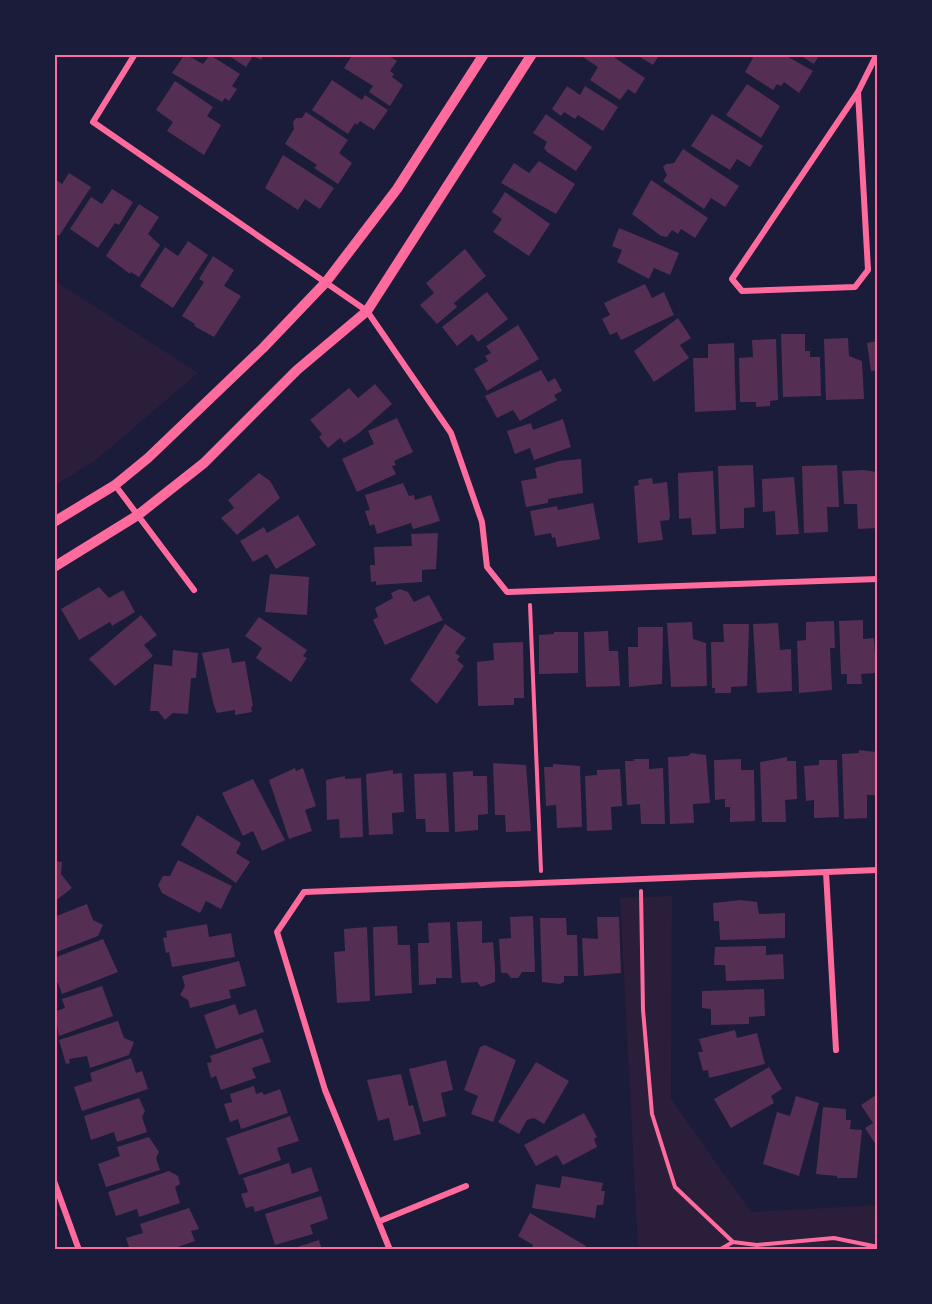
<svg xmlns="http://www.w3.org/2000/svg" width="932" height="1304" viewBox="0 0 932 1304" font-family="Manrope,sans-serif">
	<rect width="100%" height="100%" fill="#1b1b3a"/>
	<!-- green -->
	<path fill="#2a1e3b" d="M54,280L198,373L96,460L54,486Z
		M672,896L671,1099L751,1212L878,1205V1250H638L620,898Z"/>
	<!-- building -->
	<path fill="#542f53" d="M185,54L203,64L210,55L240,74L232,86L237,89L229,101L225,98L222,102L172,73Z
		M226,54H265L261,60L253,56L246,67Z
		M353,54H386L397,61L390,71L394,74L392,77L403,85L390,106L369,92L373,86L344,68Z
		M585,54H618L615,58L645,78L635,94L628,89L620,100L590,80L598,67L583,57Z
		M635,54H660L653,65Z
		M748,54H783L813,71L799,93L784,82L781,86L777,84L773,90L745,72L753,58Z
		M798,54H820L814,64Z
		M332,80L362,100L365,95L388,110L374,130L360,121L357,125L355,123L348,134L312,110Z
		M175,81L213,107L207,116L221,125L204,155L167,131L173,122L156,110Z
		M747,84L780,106L761,138L726,115Z
		M567,86L580,95L585,86L618,107L603,131L578,115L575,119L564,112L561,116L552,109Z
		M306,112L348,140L339,153L352,163L338,184L314,168L317,165L285,144L294,129L293,122L296,118H302Z
		M546,114L592,147L576,171L547,152L544,148L547,142L533,133Z
		M712,114L763,146L750,167L737,159L730,170L691,146Z
		M683,149L739,186L725,207L711,198L704,209L663,181L667,175L663,167L666,164L674,163Z
		M283,155L334,188L320,209L305,199L298,210L265,188Z
		M539,161L575,184L556,214L501,183L514,163L529,173Z
		M69,173L91,187L59,236L54,233V179L62,184Z
		M651,180L708,218L695,238L681,229L678,234L672,230L667,237L661,236L632,214Z
		M112,189L133,202L119,225L115,223L98,248L70,229L91,197L102,204Z
		M505,192L550,224L529,256L493,232L502,219L492,212Z
		M139,204L159,217L148,234L160,245L139,277L131,272L130,274L106,256Z
		M619,228L679,253L670,275L654,268L649,279L617,262L622,250L612,246Z
		M188,241L208,255L173,308L140,286L165,247L178,256Z
		M465,249L486,276L454,303L457,307L437,324L420,305L434,293L426,283Z
		M213,256L234,270L224,286L241,296L214,337L194,326L195,324L182,316L204,282L199,279Z
		M645,284L652,298L664,292L674,315L621,340L617,332L610,335L602,319L610,315L604,303Z
		M487,292L508,319L478,342L472,334L457,346L442,327Z
		M678,318L691,338L680,345L689,358L654,382L634,351Z
		M518,325L539,359L487,391L474,369L488,361L485,356L491,353L486,346Z
		M781,334H805V351H810V357H820L821,396L783,397Z
		M848,338L849,356L862,361L864,399L826,400L824,339Z
		M776,339L778,400L770,401V406L756,407V402H740L739,358L753,357L752,340Z
		M878,341V370L871,371L867,343Z
		M734,343L736,410L695,412L693,358H708V344Z
		M541,370L548,382L555,378L562,391L554,395L557,400L520,421L513,410L497,418L485,396Z
		M375,384L392,404L359,433L344,443L340,438L328,448L319,437L322,434L310,420L349,388L358,398Z
		M397,418L413,452L394,461L396,465L392,466L396,474L357,492L342,459L374,444L368,431Z
		M563,419L571,447L534,460L530,448L515,454L507,431L531,423L533,430Z
		M581,459L583,493L548,499V503L526,507L521,481L537,478L535,468L559,461Z
		M753,465L755,507L744,508V528L720,529L718,466Z
		M837,465L839,507H827L828,532L804,533L802,466Z
		M864,470L876,472L878,528L858,529L857,504H844L842,471Z
		M713,471L716,534L692,535L691,518L679,519L678,473Z
		M259,473L270,481L280,498L237,535L221,518L234,508L228,500Z
		M794,477L799,534L776,535L775,511L763,512L762,479Z
		M652,478L653,484L667,482L670,516L669,520L660,521L663,540L638,543L634,486L639,485L638,480Z
		M403,483L409,496L414,495L415,500L431,495L440,521L413,529L411,523L377,534L374,524L370,526L365,511L370,510L365,495Z
		M593,503L600,539L557,547L555,537L552,538L551,533L535,536L530,511L557,506L558,510Z
		M298,515L316,545L276,569L267,554L253,562L240,541L264,527L267,533Z
		M438,533L436,569L422,570V582L376,585V581L371,582L370,565H375L374,547L412,546L411,534Z
		M270,574L309,577L307,615L265,612Z
		M99,587L109,598L123,590L135,612L112,626L110,622L79,640L61,609Z
		M400,589L408,592L414,602L429,595L443,620L385,645L373,620L378,617L375,608L393,598L391,593Z
		M141,615L157,635L144,645L153,656L115,686L89,659Z
		M259,617L307,650L303,656L307,658L291,682L256,658L262,648L245,636Z
		M863,620V639L874,638L876,673L861,674L862,684H847V674H841L839,621Z
		M834,621L835,648H830L832,690L799,693L797,641L806,640V622Z
		M692,622L693,639L706,643L707,686L671,687L667,623Z
		M778,623L780,650L791,649L792,691L757,693L753,624Z
		M445,624L466,638L455,653L460,656L457,660L464,666L437,704L410,680Z
		M723,624H749L747,686L731,687V693H715V688H712L711,642H724Z
		M638,627H663L662,684L629,687L628,647H638Z
		M608,631L609,651H618L620,686L586,687L584,632Z
		M554,632H578V673L539,674V635L554,634Z
		M523,642L524,698H514V705L478,706L477,662L494,660L493,643Z
		M229,648L232,663L245,661L253,706L251,707L252,712L235,715V710L217,713L214,706L202,653Z
		M173,650L198,653L196,678H191L188,714L173,713L165,720L158,711H150L154,664L172,666Z
		M859,750L876,752L877,795H867V818L844,819L842,754L859,753Z
		M691,753L706,755L710,803L693,804L694,823L670,824L668,757L688,756Z
		M787,757V761H796L797,799L785,800L786,822H762L760,762Z
		M634,759H649V769L663,768L665,824H641L640,804L627,805L625,761H634Z
		M741,759V770H754L755,821L730,822V807H725V799L715,800L714,760Z
		M819,760H837L839,817L814,818V800L806,801L804,766L819,765Z
		M493,763L526,765L531,831L506,832L505,815H495Z
		M553,764L580,766L582,827L557,828L556,805L546,806L544,767H553Z
		M295,768L296,771L303,768L316,806L305,810L312,831L289,839L269,780Z
		M620,769L622,806L611,807L612,830L587,831L585,776L597,775V770Z
		M393,770V774L402,773L404,812L392,813L393,834L369,835L366,774Z
		M473,771V776H487L488,814L478,815V830L455,832L453,772Z
		M446,773L449,832H426L425,819H416L414,774Z
		M345,776V779L361,778L363,837L340,838L339,819L327,820L326,780Z
		M253,779L285,840L262,851L253,831L243,836L222,793Z
		M197,815L241,843L236,853L250,862L236,883L181,845Z
		M178,860L232,886L221,909L206,901L200,913L162,893L158,885L163,876H170Z
		M54,861L62,862L61,874L72,888L54,902Z
		M741,900L757,902L759,914L785,913V938L720,940L719,921H714L713,903Z
		M87,904L93,920L103,925L98,936L54,953V917Z
		M533,916L535,972H522L518,978H511L507,973H501L499,939L511,938L510,917Z
		M597,917H619L621,973L584,976L582,938L598,939Z
		M540,918H566L567,935H577L578,976H564V982L560,984L542,982Z
		M482,921V943L493,942L495,967V982L481,987L477,982L461,983L457,922Z
		M450,922L452,978H436V984L419,985L418,943H429L428,923Z
		M207,924L209,937L231,933L235,957L172,967L169,952L166,953L163,938L167,937L166,931Z
		M397,926L398,945H410L412,993L375,996L373,927Z
		M367,927L370,1001L337,1003L334,952L345,951L344,929Z
		M103,939L118,972L62,994L58,983L54,985V958Z
		M766,946V955L783,954L784,979L726,981L725,965H714L715,947Z
		M239,961L246,986L229,990L231,998L190,1008L188,1000L180,995L185,986L182,976Z
		M102,986L113,1016L59,1036L54,1012L65,1008L62,999Z
		M764,989L765,1016L749,1017V1024L711,1025V1009L702,1008V991Z
		M235,1004L239,1015L256,1009L264,1032L216,1049L204,1015Z
		M118,1021L124,1038L134,1042L129,1055L90,1068L87,1056L69,1059L70,1063L66,1064L59,1040Z
		M735,1030L737,1038L757,1033L765,1064L709,1078L708,1070L703,1071L698,1052H703L699,1039Z
		M262,1038L271,1062L252,1068L256,1078L221,1090L216,1076L211,1078L207,1063L212,1062L210,1056Z
		M485,1045L516,1060L493,1122L471,1114L478,1096L464,1090L480,1047Z
		M131,1058L136,1073L142,1071L148,1089L82,1111L74,1087L92,1081L90,1073Z
		M446,1060L453,1090L441,1093L446,1116L423,1122L409,1069Z
		M536,1062L569,1081L544,1124L534,1118L527,1120L519,1134L498,1122Z
		M769,1067L782,1089L771,1096L774,1103L731,1128L714,1099Z
		M401,1074L409,1106L413,1105L421,1134L394,1141L389,1118L378,1121L367,1080Z
		M254,1086L256,1094L262,1092L264,1095L280,1089L288,1113L241,1129L238,1119L230,1122L224,1104L232,1102L230,1094Z
		M878,1094V1148L865,1128L873,1123L861,1105Z
		M796,1096L819,1103L799,1176L763,1164L777,1112L790,1116Z
		M139,1098L145,1111L142,1117L147,1132L117,1142L114,1132L91,1140L84,1116Z
		M823,1107L846,1109V1120H851L850,1129L862,1130L857,1178H837V1176L816,1174Z
		M584,1113L597,1137L594,1139L597,1147L563,1165L557,1155L536,1166L524,1145Z
		M290,1116L299,1141L277,1148L281,1160L239,1175L226,1138Z
		M149,1137L159,1152L156,1158L160,1170L106,1187L98,1164L120,1156L117,1147Z
		M289,1163L292,1174L311,1167L319,1191L255,1212L253,1206L246,1208L241,1194L248,1192L243,1178Z
		M169,1171L178,1176L180,1184L175,1187L180,1203L139,1217L137,1209L116,1216L108,1192Z
		M562,1176L603,1183L601,1191H605L603,1205H597L595,1218L532,1208L536,1184L560,1188Z
		M321,1196L328,1219L310,1225L313,1234L275,1245L265,1214Z
		M189,1208L199,1229L191,1231L195,1241L169,1250H130L126,1238L143,1233L140,1224Z
		M530,1213L586,1246L584,1250H531L533,1245L518,1236Z
		M319,1240L322,1250H288Z"/>
	<g fill="none" stroke-linecap="round" stroke-linejoin="round">
		<!-- path -->
		<path stroke="#ff6b9d" stroke-width="4" d="M530,605L541,871
			M641,891L643,1010L652,1114L675,1187L733,1242
			M719,1250L733,1242L757,1245L834,1238L878,1247"/>
		<!-- minor -->
		<path stroke="#ff6b9d" stroke-width="6" d="M135,54L93,122L367,311L451,433L482,522L487,567L507,592L878,579
			M858,92L868,270L855,287L742,291L732,279L858,92L877,54
			M115,485L194,590
			M826,872L836,1050
			M54,1181L79,1250
			M380,1221L466,1186
			M390,1250L325,1090L277,932L304,892L878,870"/>
		<!-- tertiary -->
		<path stroke="#ff6b9d" stroke-width="10" d="M54,522L115,485L148,458L263,348L326,282L397,189L484,54
			M54,567L138,515L204,463L297,370L367,311L532,54"/>
	</g>
	<!-- border -->
	<rect width="932" height="1304" fill="none" stroke="#1b1b3a" stroke-width="111"/>
	<rect x="56" y="56" width="820" height="1192" fill="none" stroke="#ff6b9d" stroke-width="2"/>
</svg>
